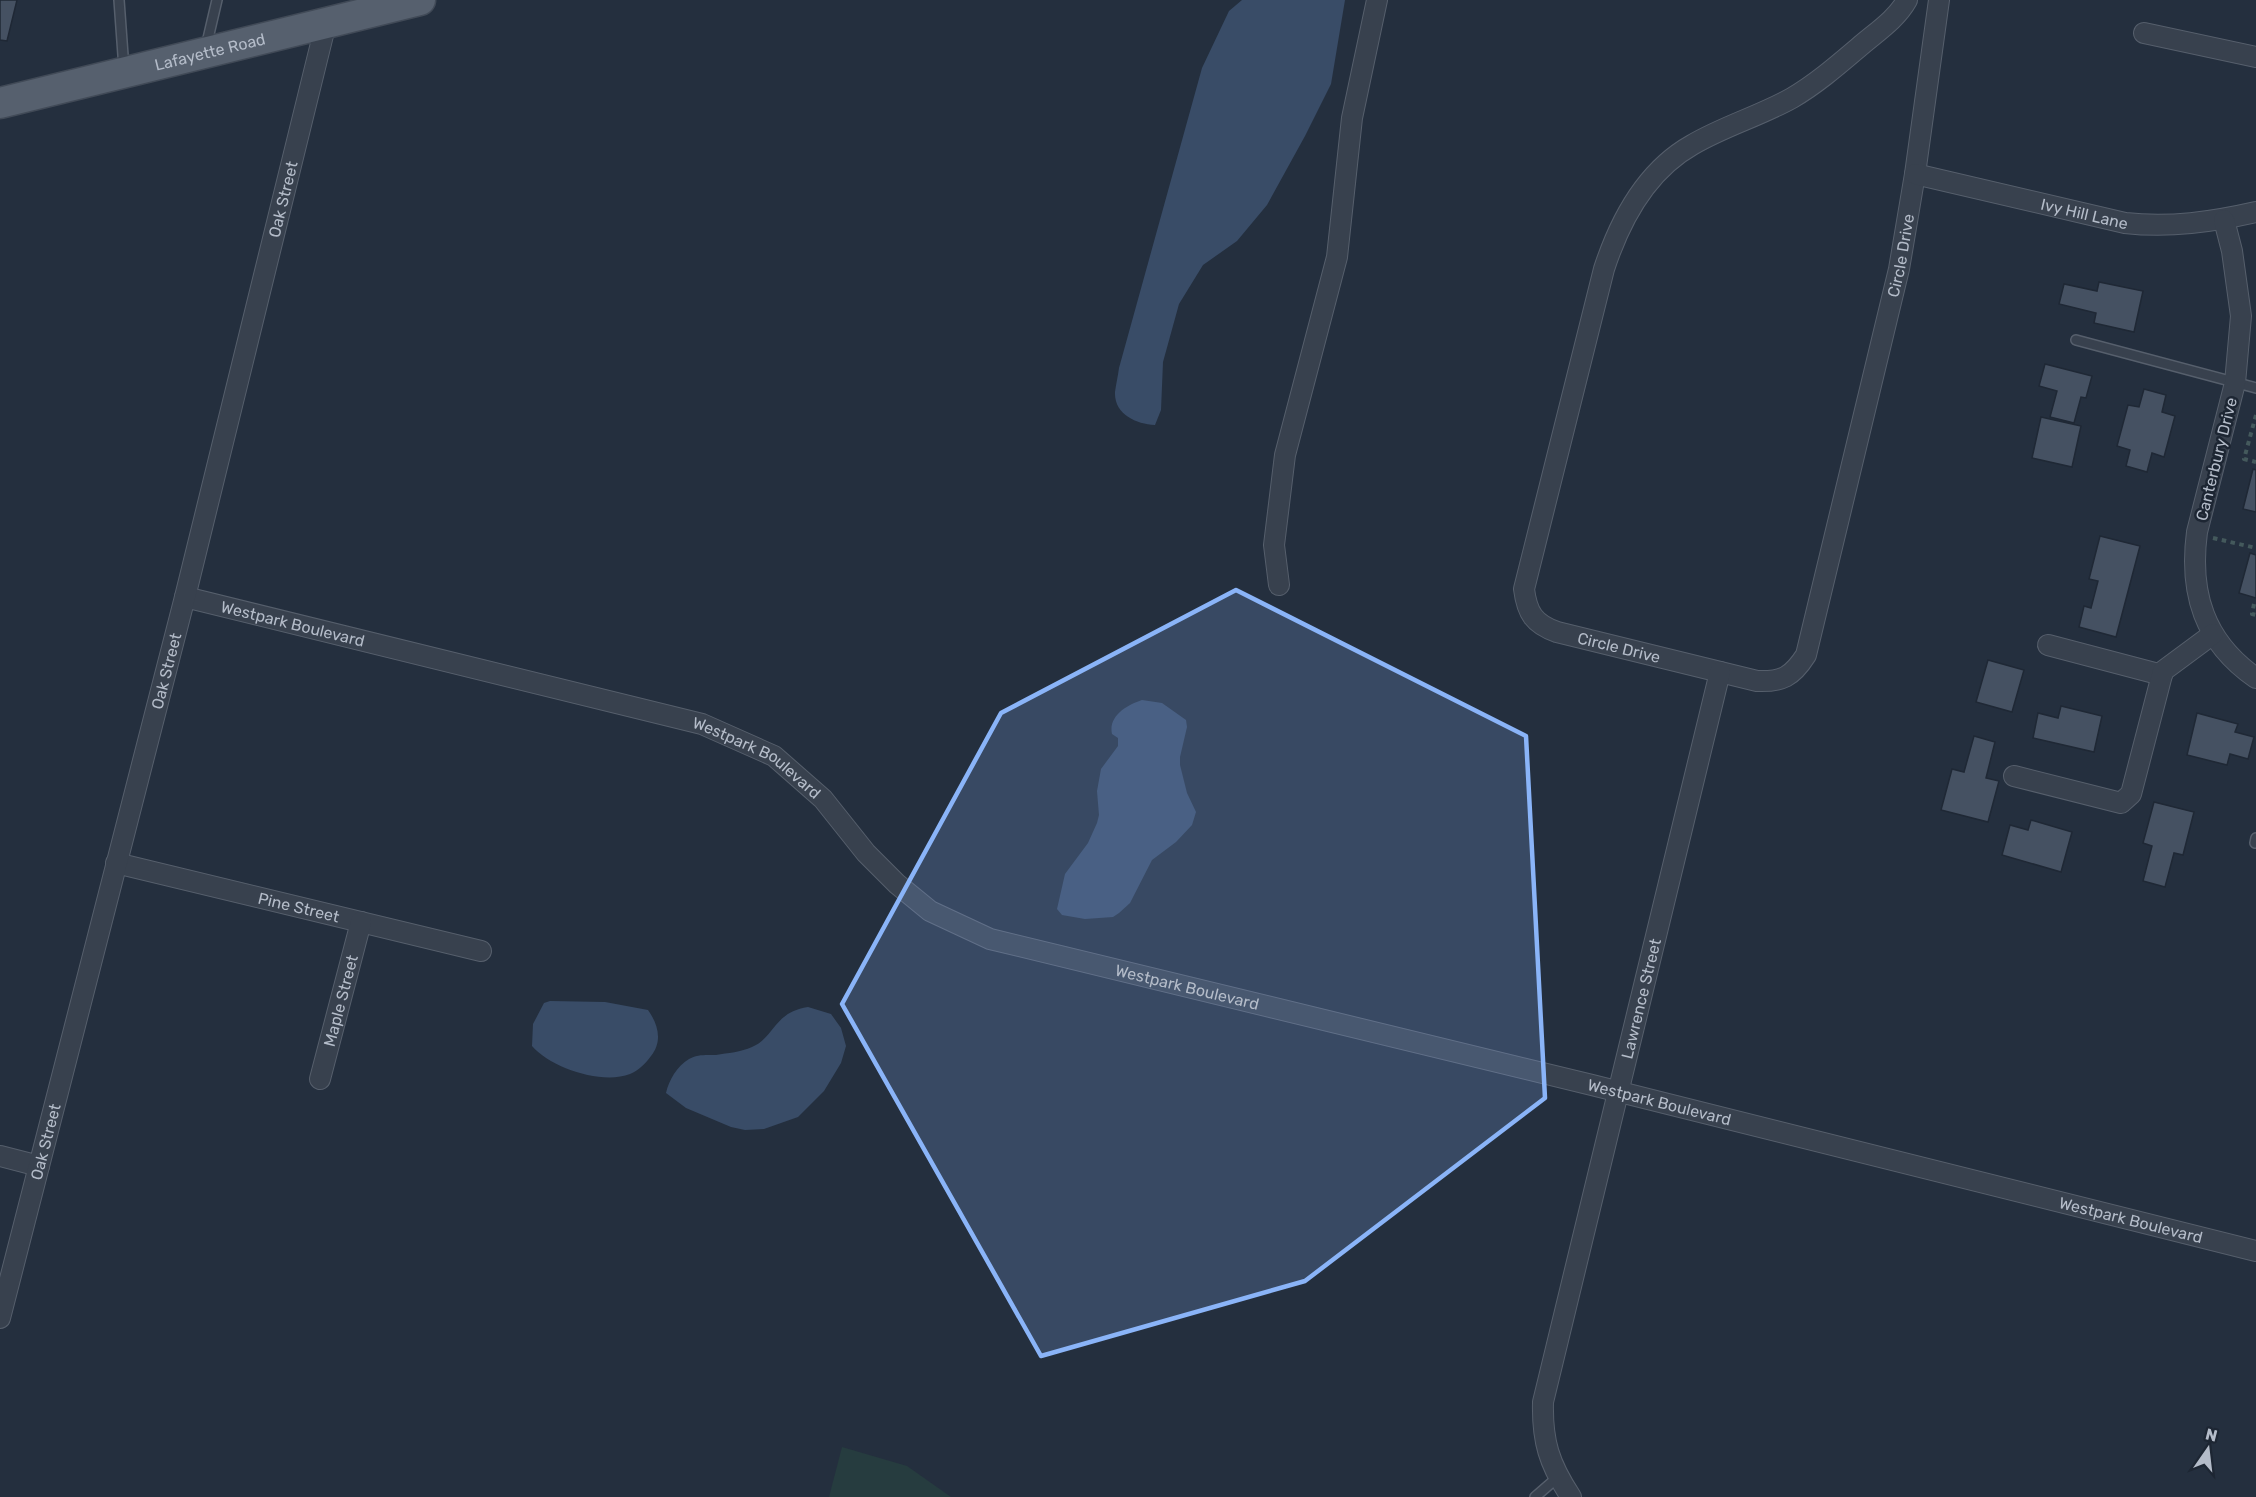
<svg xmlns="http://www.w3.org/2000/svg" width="2256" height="1497" viewBox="0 0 2256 1497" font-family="Rubik,sans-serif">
	<rect width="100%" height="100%" fill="#242f3e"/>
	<!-- green -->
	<path fill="#263c3f" d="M842,1447L907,1466L951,1497H829Z"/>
	<!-- water -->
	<path fill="#394c67" d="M1242,0H1345L1331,84L1305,136L1267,205L1237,241L1203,265L1179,304L1163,362L1161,410L1155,425C1136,424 1114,414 1115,392C1116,384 1118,376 1119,368L1202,68L1229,11Z
		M1142,700L1162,703L1186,720L1187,727L1180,757V765L1187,793L1196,812L1192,825L1176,842L1152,860L1130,903L1119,913L1113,917L1085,919L1062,915L1057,909L1065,874L1088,843L1097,823L1099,815L1097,791L1101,769L1118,746V738L1112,734C1108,716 1127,705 1142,700Z
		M550,1001L605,1002L648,1010C658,1024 663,1041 651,1056C645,1064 639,1070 630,1074C602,1085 551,1068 532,1046L533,1024L544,1003Z
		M808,1007L831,1014L841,1028L846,1046L841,1063L824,1091L798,1117L764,1129L745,1130L731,1127L686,1108L666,1093C669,1080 677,1066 689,1059C697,1054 707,1055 716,1055C728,1053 741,1052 752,1047C775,1037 774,1012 808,1007Z"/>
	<!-- building -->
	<path fill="#455162" stroke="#1f2835" stroke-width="1.5" d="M0,0H17L7,41L0,40Z
		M2099,282L2143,291L2134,332L2094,323L2096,313L2059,304L2064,284L2097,291Z
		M2045,364L2092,376L2086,398L2081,397L2074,423L2050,417L2057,391L2039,386Z
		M2144,389L2166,395L2162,412L2175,416L2164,457L2152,453L2147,472L2126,466L2130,450L2117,446L2128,405L2139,407Z
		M2041,417L2081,426L2072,467L2032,458Z
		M2253,469L2256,470V512L2243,509Z
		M2100,536L2140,546L2116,637L2079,627L2084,606L2091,608L2098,581L2089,579Z
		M2250,553L2256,555V598L2239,593Z
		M1988,660L2024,670L2012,712L1976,702Z
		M2061,706L2102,716L2094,752L2033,738L2038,713L2058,718Z
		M2197,713L2238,724L2235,732L2254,737L2248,759L2230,754L2227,765L2187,755Z
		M1974,736L1995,742L1986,778L1999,781L1988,822L1941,810L1952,769L1964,772Z
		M2154,802L2194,812L2183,855L2174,853L2165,887L2143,881L2152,846L2143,843Z
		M2031,820L2072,832L2061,872L2002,855L2010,825L2028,830Z"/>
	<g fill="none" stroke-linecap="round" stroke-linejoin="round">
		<!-- lane casing -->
		<g stroke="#565f6c" stroke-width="12">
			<path id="lane" d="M119,0L124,69
				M206,47L217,0
				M2076,340L2256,388
				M2255,843L2256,838
				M1535,1497L1558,1477"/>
		</g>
		<!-- street casing -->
		<g stroke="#565f6c" stroke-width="22">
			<g id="street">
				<path id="s1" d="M1907,0C1896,20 1875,33 1858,48C1838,65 1816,84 1792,98C1760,116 1724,126 1692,145C1646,171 1620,220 1604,269L1524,589C1527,613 1534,624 1557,632L1757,681C1782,682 1792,677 1806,655L1899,269L1915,174L1939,0"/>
				<path d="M2144,33L2256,57"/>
				<path id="s2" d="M1915,174L2125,223C2170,228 2212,222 2256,212"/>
				<path d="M2224,220L2232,251L2241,316L2235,383L2197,532C2189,593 2204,642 2256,678"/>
				<path d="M1279,585L1274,545L1285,455L1337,257L1352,118L1377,0"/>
				<path id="s3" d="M185,597L702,724L774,756L823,799L866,853L897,884L930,911L990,939L1592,1085L2256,1251"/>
				<path d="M2048,645L2162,675"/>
				<path d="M2014,776L2121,803L2131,794L2163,671L2213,634"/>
				<path id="s4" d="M116,863L481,951"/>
				<path id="s5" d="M320,1079L361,922"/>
				<path d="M0,1156L39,1166"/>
				<path id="s6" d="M0,1318L185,597L326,23"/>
				<path id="s7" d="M1571,1497C1549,1464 1542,1441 1543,1402L1720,672"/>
			</g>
		</g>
		<!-- primary casing -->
		<g stroke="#414a57" stroke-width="33">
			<g id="primary">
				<path id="s8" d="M0,103L420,0"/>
			</g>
		</g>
		<!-- path -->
		<path stroke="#44595c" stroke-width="4" stroke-dasharray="4.5 4.5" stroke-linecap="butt" d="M2256,415L2244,459L2256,462
			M2213,538L2256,548
			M2254,604L2252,614L2256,615"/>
		<!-- lane -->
		<use href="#lane" stroke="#38414e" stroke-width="9"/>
		<!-- street -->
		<use href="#street" stroke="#38414e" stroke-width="20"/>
		<!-- primary -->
		<use href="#primary" stroke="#56606e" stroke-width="30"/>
	</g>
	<!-- marked area -->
	<path fill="#8ab4f8" fill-opacity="0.2" stroke="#8ab4f8" stroke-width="4.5" stroke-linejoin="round" d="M1236,590L1526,736L1545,1098L1305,1281L1041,1356L842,1004L1001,713Z"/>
	<g text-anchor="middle" stroke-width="5" stroke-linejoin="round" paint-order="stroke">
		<!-- street labels -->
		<g font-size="16" fill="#b4bcc9" stroke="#1d2633">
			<text dy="6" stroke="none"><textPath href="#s8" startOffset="216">Lafayette Road</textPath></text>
			<text dy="6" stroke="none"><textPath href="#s6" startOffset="1154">Oak Street</textPath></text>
			<text dy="6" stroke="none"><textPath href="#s2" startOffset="174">Ivy Hill Lane</textPath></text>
			<text dy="6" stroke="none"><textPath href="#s1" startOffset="1482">Circle Drive</textPath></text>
			<text transform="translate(2216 459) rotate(-76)" y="6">Canterbury Drive</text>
			<text dy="6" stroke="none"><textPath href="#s3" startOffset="111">Westpark Boulevard</textPath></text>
			<text dy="6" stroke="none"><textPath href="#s1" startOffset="870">Circle Drive</textPath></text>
			<text dy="6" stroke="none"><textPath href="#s6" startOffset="668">Oak Street</textPath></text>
			<text dy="6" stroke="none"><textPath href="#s3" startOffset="597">Westpark Boulevard</textPath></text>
			<text dy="6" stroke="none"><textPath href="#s4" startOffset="188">Pine Street</textPath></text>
			<text dy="6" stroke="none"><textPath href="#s3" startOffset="1101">Westpark Boulevard</textPath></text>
			<text dy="6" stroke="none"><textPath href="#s7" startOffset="516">Lawrence Street</textPath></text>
			<text dy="6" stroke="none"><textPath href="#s5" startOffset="81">Maple Street</textPath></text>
			<text dy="6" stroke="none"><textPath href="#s3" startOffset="1587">Westpark Boulevard</textPath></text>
			<text dy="6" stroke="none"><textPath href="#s6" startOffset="182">Oak Street</textPath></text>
			<text dy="6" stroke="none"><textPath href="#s3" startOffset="2073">Westpark Boulevard</textPath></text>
		</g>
	</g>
	<!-- north arrow -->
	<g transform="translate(2208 1449) rotate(14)" stroke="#1d2633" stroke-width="4.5" paint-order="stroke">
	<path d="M0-4.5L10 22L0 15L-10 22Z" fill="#b4bcc9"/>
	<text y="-9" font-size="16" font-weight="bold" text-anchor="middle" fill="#b4bcc9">N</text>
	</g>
</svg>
